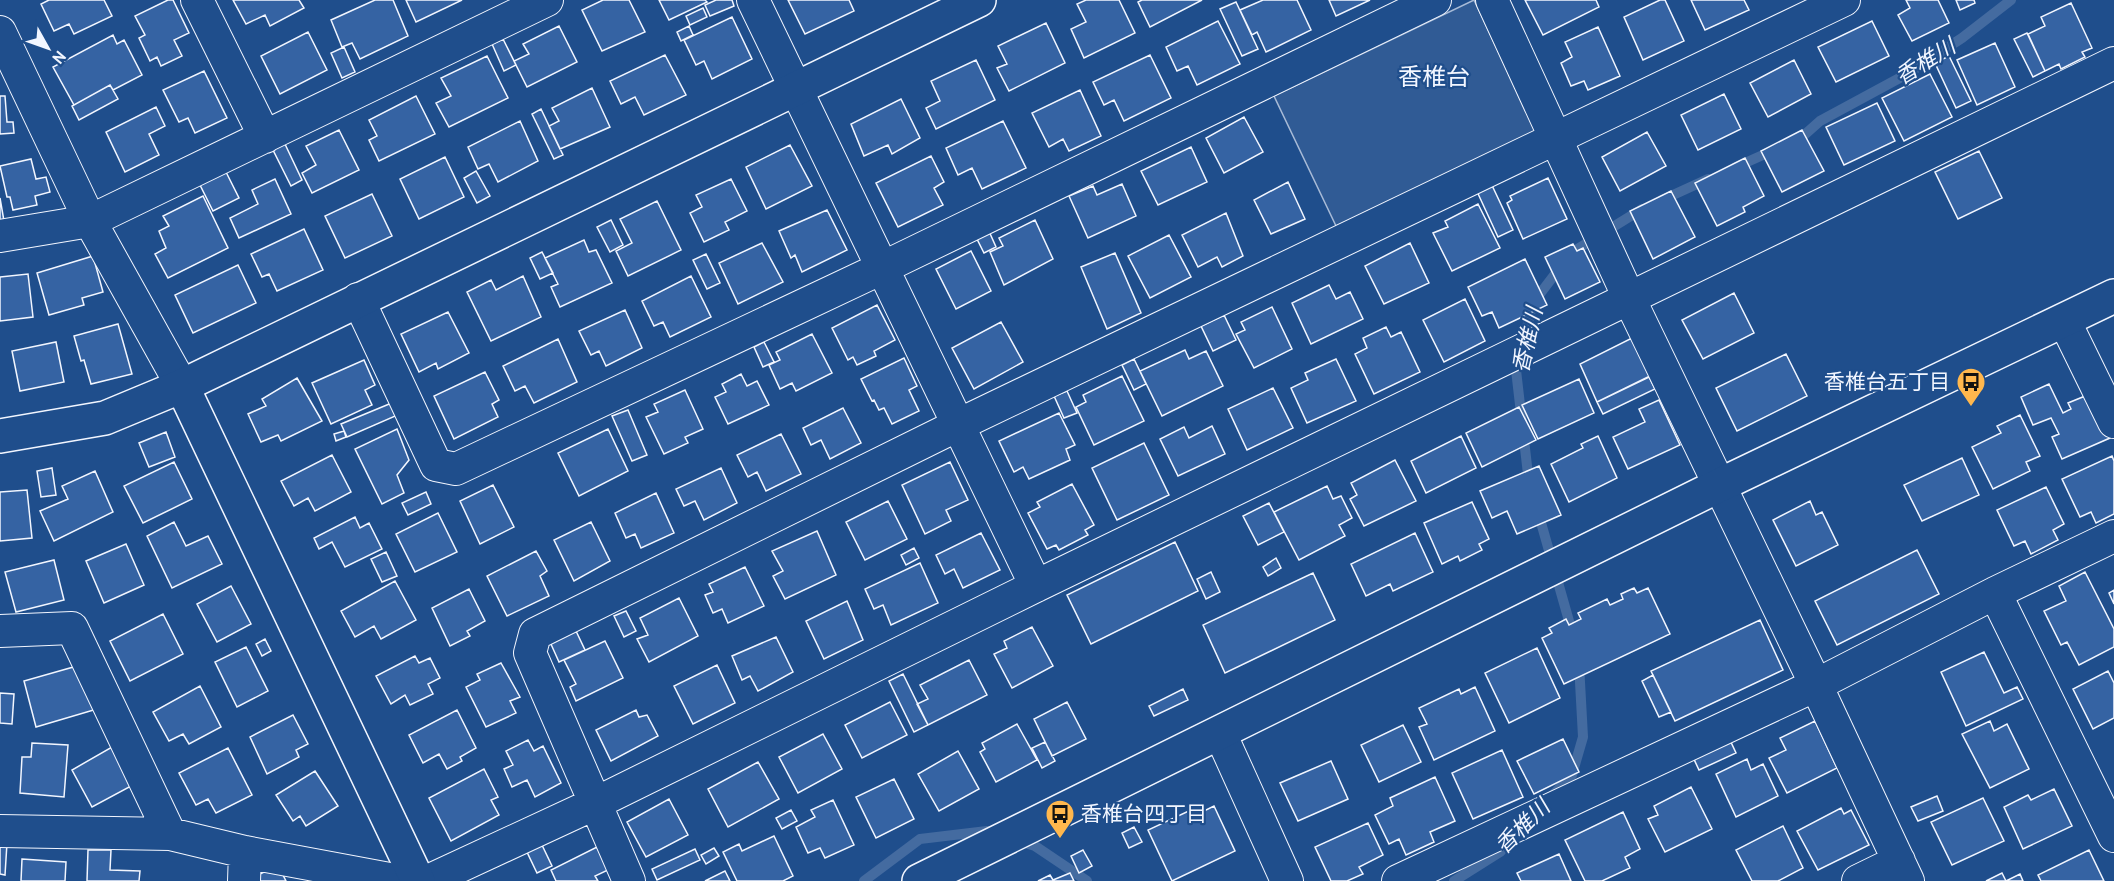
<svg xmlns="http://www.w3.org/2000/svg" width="2114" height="881" viewBox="0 0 2114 881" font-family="'PT Sans','Noto Sans JP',sans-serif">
	<rect width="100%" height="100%" fill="#1f4e8c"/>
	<!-- built -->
	<path fill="#305b95" stroke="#a8bbd7" stroke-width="1.5" d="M1474,0L1536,132L1337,228L1274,96Z"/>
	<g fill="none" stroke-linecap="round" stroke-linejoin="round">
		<!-- stream -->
		<path stroke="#446ba0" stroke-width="10" d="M1793,141L1802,137L1820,121L1907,74L1962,38L2011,0
			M1736,167L1774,150
			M1662,200L1708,179
			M1523,343L1533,303L1571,253L1642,209
			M1519,359L1516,370L1529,483
			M1538,512L1571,628H1576L1577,633
			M1551,797L1572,775L1583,737L1579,664
			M1019,841L1035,846L1087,881
			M864,881L920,839L987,831L993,833
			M1454,881L1500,852L1512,839"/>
	</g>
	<!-- building -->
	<path fill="#3563a3" stroke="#f2f6ff" stroke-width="1.5" d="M49,0H104L112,16L74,34L69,24L54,31L41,4Z
		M168,0H173L189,33L174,40L182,56L161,66L157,57L150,61L139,38L145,35L135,16Z
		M233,0H299L304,8L270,26L265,15L246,24Z
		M375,0H393L408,36L360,59L352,43L342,47L331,20Z
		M406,0H462L416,22Z
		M603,0H629L645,32L602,51L582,10Z
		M659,0H705L707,2L669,20Z
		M716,0H732L734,6L710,16L705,5Z
		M788,0H849L854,11L805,34Z
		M1086,0H1119L1135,33L1084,58L1071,29L1086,22L1077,4Z
		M1142,0H1202L1150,27L1138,2Z
		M1263,0H1297L1311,30L1266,52L1257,32L1252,35L1240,10Z
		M1329,0H1370L1336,16Z
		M1525,0H1596L1599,7L1543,35Z
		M1660,0H1665L1684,41L1643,60L1624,17Z
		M1691,0H1744L1749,10L1705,30Z
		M1906,0H1938L1949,23L1912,41L1898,15L1910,8Z
		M1956,0H1974L1975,3L1960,10Z
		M1236,2L1258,49L1242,56L1220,9Z
		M2071,3L2092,48L2082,52L2085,57L2061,69L2059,64L2045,71L2028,34L2045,26L2041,17Z
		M703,8L707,17L690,25L686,16Z
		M732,17L752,59L712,79L704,61L696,65L684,40Z
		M1218,21L1240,64L1197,85L1188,66L1177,71L1166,47Z
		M1872,21L1889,56L1836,82L1818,47Z
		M1046,23L1065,63L1009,91L997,68L1007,64L998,46Z
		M559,26L577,62L527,87L514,61L529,54L523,44Z
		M689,26L693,35L681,41L677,32Z
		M1598,27L1620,76L1588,90L1584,81L1571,86L1561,63L1572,57L1565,42Z
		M308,32L327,70L280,94L261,56Z
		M2027,33L2045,71L2033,77L2014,39Z
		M113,35L117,44L124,40L142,75L113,90L110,85L74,105L53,67Z
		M503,39L516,65L504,71L492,44Z
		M1995,43L2015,87L1977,105L1957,60Z
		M344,47L355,72L342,78L331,53Z
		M665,55L686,95L644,115L635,97L621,104L610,81Z
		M1150,55L1171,98L1124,121L1114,100L1104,105L1093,82Z
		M487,56L508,98L449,127L436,103L451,96L441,78Z
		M1949,56L1971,101L1956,108L1935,63Z
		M976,60L995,100L936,129L926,108L940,101L931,81Z
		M1794,60L1811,94L1768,117L1750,83Z
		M204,71L227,118L195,133L188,118L179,122L163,90Z
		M1930,74L1952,117L1904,141L1882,98Z
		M110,85L118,99L79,120L72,106Z
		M592,88L610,127L560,149L549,126L559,121L552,108Z
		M1080,90L1101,136L1069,151L1063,139L1049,147L1032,113Z
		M1724,94L1741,129L1698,150L1681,115Z
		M0,96H5L7,122H13L14,133L0,134Z
		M416,96L435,134L379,161L369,140L377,136L369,120Z
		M901,99L920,138L892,154L888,145L864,156L851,124Z
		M1877,103L1895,141L1844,165L1826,127Z
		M156,107L165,126L149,134L159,155L125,172L106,132Z
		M541,109L563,155L554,159L532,114Z
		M1244,117L1263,152L1224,173L1206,138Z
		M520,121L538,161L498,182L489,164L478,169L468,147Z
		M1003,121L1026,168L982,189L972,168L958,175L946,148Z
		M339,130L359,170L312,193L302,173L316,165L306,146Z
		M1802,130L1824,171L1782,192L1761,151Z
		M1647,132L1666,166L1620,191L1602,157Z
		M284,142L302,180L291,186L272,148Z
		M790,145L812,186L766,209L746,167Z
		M1191,147L1207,182L1158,205L1141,171Z
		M1979,151L2002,198L1958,219L1935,172Z
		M931,156L944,182L934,188L943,205L898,227L876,183Z
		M445,157L464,197L419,219L400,179Z
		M1745,158L1764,196L1743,207L1745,212L1717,226L1695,183Z
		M31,159L36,179L46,177L50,192L35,196L37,205L13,210L10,197H7L0,166Z
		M225,170L239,198L213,211L199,183Z
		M476,171L490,196L477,203L464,178Z
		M1548,178L1567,219L1523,239L1507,203L1512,200L1510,196Z
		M275,179L291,214L239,238L230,218L258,204L252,190Z
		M731,179L747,211L725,222L729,230L704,242L690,213L702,207L696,195Z
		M1489,179L1513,230L1498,237L1474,185Z
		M1288,182L1305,219L1271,234L1254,200Z
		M1122,184L1136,216L1088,238L1069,196L1093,186L1097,195Z
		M1671,191L1695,237L1653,259L1630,211Z
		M372,194L392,236L345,258L325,216Z
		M203,196L228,248L168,278L155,254L166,248L159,231L169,226L163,216Z
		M0,198L4,221H0Z
		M657,201L681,250L628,276L616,251L632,243L620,219Z
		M1478,204L1500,248L1452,271L1433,233L1448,227L1445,221Z
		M827,210L847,250L802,272L795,255L791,258L779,231Z
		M1226,213L1243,256L1222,267L1217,257L1198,267L1182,235Z
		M611,220L623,245L610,252L597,227Z
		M1035,220L1053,259L1004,285L990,252L1003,246L999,238Z
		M304,229L323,270L277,291L269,274L262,277L251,254Z
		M988,229L996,247L984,253L975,235Z
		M1169,235L1191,277L1150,298L1128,256Z
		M584,240L589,252L596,250L612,283L560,307L551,287L558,284L545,258Z
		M762,243L783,282L738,304L719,263Z
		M1410,243L1429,283L1384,304L1365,266Z
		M1573,244L1577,251L1583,248L1600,282L1565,299L1545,257Z
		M971,251L991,291L956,309L936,269Z
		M542,252L553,273L540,279L530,258Z
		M1115,253L1141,313L1107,329L1081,267Z
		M706,254L720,283L707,289L693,260Z
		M93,256L103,292L82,298L84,305L49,315L37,273Z
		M1525,259L1547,305L1499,328L1492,312L1482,316L1468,287Z
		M238,265L256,303L193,333L175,295Z
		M28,274L33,317L0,321V277Z
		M523,276L541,317L491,341L467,292L491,280L496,290Z
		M691,276L711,317L670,337L663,322L654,326L642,301Z
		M1329,285L1336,299L1350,292L1363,319L1311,344L1292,303Z
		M1734,293L1754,333L1703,359L1682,320Z
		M1465,299L1485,341L1444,362L1423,320Z
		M877,305L895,340L874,351L876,356L857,365L853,357L848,360L832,328Z
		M1272,307L1292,349L1254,368L1236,334L1245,330L1241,322Z
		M625,310L642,348L606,366L599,351L591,355L579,331Z
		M448,312L469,353L438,369L436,363L419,372L401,334Z
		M1224,315L1236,340L1213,351L1201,326Z
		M1001,322L1023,362L974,389L952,348Z
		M118,324L132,374L91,384L84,360L81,361L74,336Z
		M1386,327L1391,337L1401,332L1420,372L1374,394L1355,354L1367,348L1363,338Z
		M812,334L832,373L796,391L792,383L780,389L769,365L780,360L776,352Z
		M1632,338L1650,376L1597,402L1580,364Z
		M558,339L577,382L534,403L525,386L515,391L503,366Z
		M56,342L64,382L20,391L12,351Z
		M764,342L774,362L763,367L754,347Z
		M1185,350L1189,359L1206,351L1223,386L1162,416L1140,371Z
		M1786,354L1807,396L1737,431L1716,388Z
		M904,358L917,386L909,390L919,411L892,424L884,408L879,410L874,400L872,401L861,379Z
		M1134,359L1146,384L1134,390L1122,365Z
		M1336,359L1356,401L1307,423L1291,388L1308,380L1305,373Z
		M364,360L375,385L365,390L372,405L331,424L312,383Z
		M485,372L499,400L492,404L498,417L454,439L434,396Z
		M741,374L747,386L757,381L769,405L728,424L715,397L726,392L722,384Z
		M1122,376L1144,421L1094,445L1076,407L1086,402L1083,395Z
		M1649,377L1655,389L1603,414L1597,402Z
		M297,378L322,421L281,441L278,435L261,442L248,414L266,406L262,399Z
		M1579,379L1594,413L1538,439L1522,405Z
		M2049,384L2063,413L2071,409L2068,403L2090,394L2110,438L2062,459L2052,437L2059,434L2051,418L2033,425L2021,397Z
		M1273,388L1293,428L1247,450L1228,409Z
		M685,390L703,429L685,437L688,443L664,454L646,417L658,412L654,404Z
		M1067,391L1077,413L1064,418L1054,396Z
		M1659,400L1680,445L1628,469L1613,437L1645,422L1639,409Z
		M394,402L400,414L347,437L341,424Z
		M1519,407L1536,440L1482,467L1466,433Z
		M843,408L861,443L830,459L821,440L811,445L803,428Z
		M628,410L647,455L632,461L612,416Z
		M1059,413L1075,445L1066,449L1070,460L1029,479L1023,467L1014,472L999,441Z
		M2020,415L2040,456L2026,462L2030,471L1993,489L1972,447L2001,433L1997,426Z
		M1212,426L1225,454L1178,476L1160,439L1184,427L1189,438Z
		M397,429L409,460L397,475L404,493L382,504L355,449Z
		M608,429L628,471L579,496L558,453Z
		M344,431L346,437L336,441L334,434Z
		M166,432L175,457L149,467L139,443Z
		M781,434L801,474L766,491L757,472L748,477L737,455Z
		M1461,436L1476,468L1426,493L1411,461Z
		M1598,436L1617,478L1569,502L1551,464L1583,448L1581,444Z
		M1144,443L1169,495L1117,520L1092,468Z
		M332,455L351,492L315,511L308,498L294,506L281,481Z
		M2112,456L2114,461V514L2096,523L2091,512L2080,517L2062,479Z
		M1962,458L1979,495L1922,521L1904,485Z
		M1395,460L1416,501L1364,526L1350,499L1357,495L1351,483Z
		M174,462L192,499L143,523L124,486Z
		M950,462L968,500L946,510L951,521L925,534L902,485Z
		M1539,466L1561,515L1517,534L1507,511L1492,518L1480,491Z
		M52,468L56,495L41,497L37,471Z
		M721,468L737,503L704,520L695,501L684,506L676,489Z
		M95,471L113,512L54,541L40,511L68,499L62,486Z
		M1072,484L1094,525L1085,530L1088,535L1059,550L1056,545L1047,549L1028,513L1040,507L1037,502Z
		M493,485L514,527L480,544L460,501Z
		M1327,486L1333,499L1341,496L1352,518L1339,525L1345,536L1299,560L1274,512Z
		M2046,487L2064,524L2053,530L2058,540L2031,554L2025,541L2014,546L1997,510Z
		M27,490L32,538L0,541V492Z
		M426,492L431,504L408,515L402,503Z
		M656,493L674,533L641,548L635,534L626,538L615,513Z
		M888,501L907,539L865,560L846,522Z
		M1810,501L1816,515L1822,512L1838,545L1796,566L1773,520Z
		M1472,502L1489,539L1479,544L1482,550L1460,561L1458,556L1442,564L1424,523Z
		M1269,503L1284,532L1258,545L1243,516Z
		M438,513L457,552L415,572L396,534Z
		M355,517L360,528L369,523L382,549L345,567L332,542L319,549L314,538Z
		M174,522L186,546L208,536L222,564L172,588L147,536Z
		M591,522L610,561L574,581L554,540Z
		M817,531L836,575L785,599L773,576L783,571L772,551Z
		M981,533L1000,570L963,588L954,569L945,574L936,555Z
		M1415,533L1433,572L1393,591L1390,584L1366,596L1351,564Z
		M1175,542L1198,591L1091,644L1067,595Z
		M126,544L144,585L104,603L86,561Z
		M914,548L919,558L906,565L901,555Z
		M1917,550L1939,594L1837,645L1815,601Z
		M536,551L547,571L540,576L549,596L507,616L487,576Z
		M386,552L397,576L382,582L371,559Z
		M1276,558L1281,568L1268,576L1263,567Z
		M54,560L64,600L16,612L5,572Z
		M920,563L938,603L891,625L883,605L874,609L865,589Z
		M745,567L764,606L728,623L722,609L713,613L705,595L713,592L709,584Z
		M1211,572L1220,592L1206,599L1197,579Z
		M2085,572L2114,629V647L2079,665L2067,642L2061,645L2044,611L2066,601L2059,586Z
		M1313,573L1335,620L1225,673L1203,625Z
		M395,581L416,620L381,639L374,626L355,637L341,611Z
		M231,586L251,624L217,642L197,604Z
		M1634,588L1637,593L1648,588L1670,634L1564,684L1542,638L1552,633L1549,628L1566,619L1569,625L1581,619L1578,613L1607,599L1610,605L1623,599L1621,594Z
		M469,589L485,621L467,631L470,636L450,646L432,608Z
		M2114,590V604L2109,593Z
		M679,598L698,636L649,662L637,639L648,635L640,618Z
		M847,601L863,640L824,659L806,621Z
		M626,611L636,631L624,637L614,616Z
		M163,614L183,654L130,681L110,641Z
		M1760,620L1783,670L1675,721L1651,671Z
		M1032,627L1053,666L1012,688L994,654L1007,648L1004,641Z
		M576,631L585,650L559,662L550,642Z
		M776,637L793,672L758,691L750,676L742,680L732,656Z
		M265,639L271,651L262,656L256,644Z
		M605,641L623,678L576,701L570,687L576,684L564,660Z
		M246,647L268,691L237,707L215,662Z
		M1537,648L1560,698L1509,723L1485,673Z
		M1984,652L2004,693L2017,687L2023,699L1966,726L1941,672Z
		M415,656L419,663L430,658L440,678L428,684L433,694L410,705L405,695L391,704L376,676Z
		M969,660L987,695L928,725L917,704L928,699L920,685Z
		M501,663L520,697L510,701L516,713L486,727L466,687L480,680L477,674Z
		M84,664L97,709L36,727L24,681Z
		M717,665L735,703L693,724L674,686Z
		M2108,671L2114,683V718L2093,729L2073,689Z
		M903,674L928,725L914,732L889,681Z
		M1653,675L1671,712L1659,717L1642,681Z
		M200,686L221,727L189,744L183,734L169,741L153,712Z
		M1475,687L1495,731L1434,760L1419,727L1427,724L1419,708L1459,689L1461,694Z
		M1183,689L1188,700L1154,716L1149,706Z
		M0,693L14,694L12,724L0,723Z
		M890,702L907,735L862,758L845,725Z
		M1067,702L1086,739L1052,756L1034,719Z
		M457,710L476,748L460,757L462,761L447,769L439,754L423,763L409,735Z
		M636,710L639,717L647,715L658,736L611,761L596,730Z
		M293,715L308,744L296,750L299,757L267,774L250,737Z
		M1815,721L1837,768L1787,793L1769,758L1786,750L1780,738Z
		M1990,721L1994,731L2007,724L2029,769L1990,788L1962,734Z
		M1017,724L1037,760L996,782L980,752L985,749L982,743Z
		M1403,725L1421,762L1379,782L1361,745Z
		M823,734L842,769L798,793L779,757Z
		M1729,738L1736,753L1699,770L1692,755Z
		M1563,739L1579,772L1534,794L1517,761Z
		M528,740L534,751L543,746L561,783L535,797L527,780L512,787L504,769L513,765L506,751Z
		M1045,742L1055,761L1042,768L1032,748Z
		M32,743L68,745L64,797L20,793L22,757H31Z
		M112,747L133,785L92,807L72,770Z
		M228,748L252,795L216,813L208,799L196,805L179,773Z
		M1502,750L1523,797L1473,819L1452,773Z
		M958,751L979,789L939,811L918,774Z
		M1747,759L1751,770L1763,764L1778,796L1736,817L1716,774Z
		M1331,761L1348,799L1298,821L1280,783Z
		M758,762L779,799L728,827L708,789Z
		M484,769L498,797L491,800L499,815L451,841L429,798Z
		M315,771L338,806L306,826L300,816L293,821L276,795Z
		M1435,777L1455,821L1430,832L1434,842L1406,855L1399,839L1389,844L1375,815L1393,806L1390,798Z
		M894,779L914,819L876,838L856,797Z
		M1691,787L1712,829L1665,852L1648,819L1658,815L1654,806Z
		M2054,789L2072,826L2023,849L2004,807L2028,795L2031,800Z
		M1937,796L1943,811L1918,821L1911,807Z
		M1983,798L2004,841L1952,865L1931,822Z
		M669,799L688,835L646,857L627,822Z
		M833,800L854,845L825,858L820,848L808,853L796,827L815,817L811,810Z
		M1214,806L1235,851L1172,881L1148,830L1193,809L1196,815Z
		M1841,808L1844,814L1851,810L1869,845L1818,870L1797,831Z
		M791,810L797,821L782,829L776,818Z
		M1623,812L1640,849L1625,857L1630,868L1602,881H1585L1565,840Z
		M1368,823L1383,855L1359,867L1363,874L1347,881H1331L1315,847Z
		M1783,826L1803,868L1778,881H1752L1736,850Z
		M1134,827L1142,842L1129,848L1122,833Z
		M774,836L793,876L783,881H737L723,852L739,844L742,851Z
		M0,843H7L5,875L0,874Z
		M541,843L552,866L537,873L526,850Z
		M597,847L608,870L595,876L598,881H556L551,870Z
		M714,848L719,856L706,864L701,855Z
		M695,849L700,860L657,880L652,869Z
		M88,850H111L110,870L140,871L139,881H87Z
		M1083,850L1092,866L1079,873L1071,856Z
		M2089,850L2104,881H2041L2038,875Z
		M1559,854L1571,881H1521L1517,873Z
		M22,859L66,862L65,881H21Z
		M278,865L286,881H258L256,876Z
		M725,871L730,881H705Z
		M1070,873L1074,881H1038L1050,875L1053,880Z
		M2002,873L2006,881L2020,874L2023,881H1986Z"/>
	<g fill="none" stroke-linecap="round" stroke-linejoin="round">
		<!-- street casing -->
		<g stroke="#f2f6ff" stroke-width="34">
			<path id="street" d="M197,0L265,137
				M753,0L1036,586
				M1492,0L1629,298L1816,685L1908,881
				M0,32L90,221L182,386
				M0,236L90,221L547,0
				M358,299L436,465L456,469L882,268L1435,0
				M2064,320L2114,422
				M1995,593L2114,836
				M0,631L72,628L170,834
				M1220,733L1287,881
				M0,831L170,834L245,852L400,881
				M244,881L245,852
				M428,881L594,804L1036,586L2114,63
				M629,881L530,653L535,634L958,425L1844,0
				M1398,881L1816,685L1995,593L2114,536
				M1858,881L1899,861"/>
		</g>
		<!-- secondary casing -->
		<g stroke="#f2f6ff" stroke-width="36">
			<path id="secondary" d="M182,386L418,881
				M0,436L105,418L182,386L979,0
				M919,881L1720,485L2114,296"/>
		</g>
		<!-- street -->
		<use href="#street" stroke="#1f4e8c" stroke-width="32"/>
		<!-- secondary -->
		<use href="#secondary" stroke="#1f4e8c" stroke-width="33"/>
	</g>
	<!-- icons -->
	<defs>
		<g id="bus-pin" transform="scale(1.5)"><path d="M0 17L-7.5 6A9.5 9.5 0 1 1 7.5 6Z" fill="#ffb74d" stroke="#1f4e8c"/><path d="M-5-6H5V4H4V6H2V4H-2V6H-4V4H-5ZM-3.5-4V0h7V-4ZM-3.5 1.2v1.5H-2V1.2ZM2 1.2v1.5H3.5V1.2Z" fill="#111"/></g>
	</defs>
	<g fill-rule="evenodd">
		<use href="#bus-pin" x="1971" y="382"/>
		<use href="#bus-pin" x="1060" y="814"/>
	</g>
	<g text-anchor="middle" stroke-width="4.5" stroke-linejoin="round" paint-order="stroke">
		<!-- poi labels -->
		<g font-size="21" fill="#f2f6ff" stroke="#1f4e8c" text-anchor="end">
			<text x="1950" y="389">香椎台五丁目</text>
			<text x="1081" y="821" text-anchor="start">香椎台四丁目</text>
		</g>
		<!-- water labels -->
		<g font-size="22" font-style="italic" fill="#f2f6ff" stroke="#1f4e8c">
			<text transform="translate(1925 61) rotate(-32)" y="8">香椎川</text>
			<text transform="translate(1527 340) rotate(-77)" y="8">香椎川</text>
			<text transform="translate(1522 826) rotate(-45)" y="8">香椎川</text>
		</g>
		<!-- quarter labels -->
		<g font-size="24" fill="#f2f6ff" stroke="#1f4e8c">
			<text x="1434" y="85">香椎台</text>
		</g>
	</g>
	<!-- north arrow -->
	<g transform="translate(48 48) rotate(130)" stroke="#1f4e8c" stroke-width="4.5" paint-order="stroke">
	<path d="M0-4.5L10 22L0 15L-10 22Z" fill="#f2f6ff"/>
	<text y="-9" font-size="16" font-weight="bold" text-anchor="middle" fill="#f2f6ff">N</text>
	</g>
</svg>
